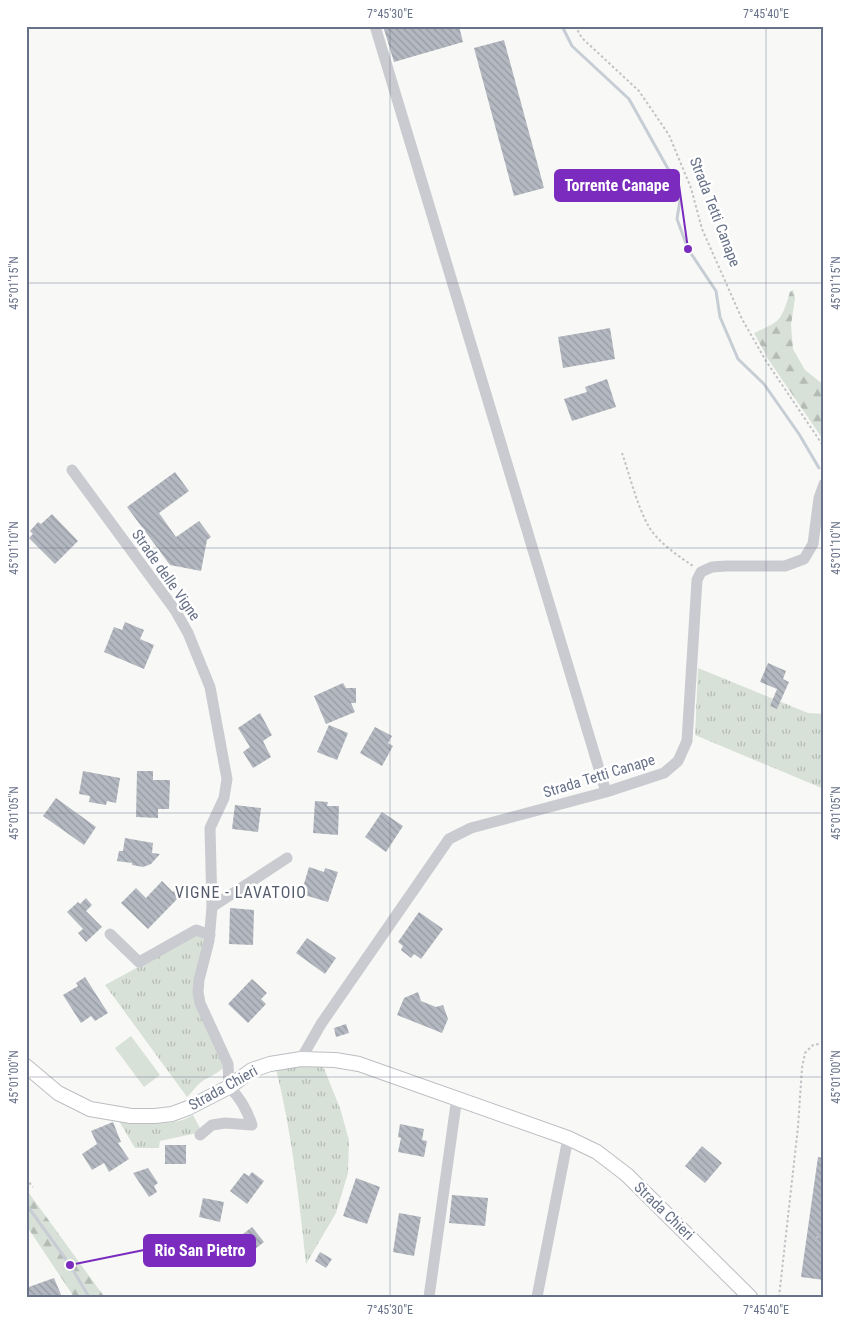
<svg xmlns="http://www.w3.org/2000/svg" width="850" height="1323" viewBox="0 0 850 1323" font-family="'Roboto Condensed',sans-serif">
	<defs>
		<pattern id="grass-tufts" width="24" height="20" patternUnits="userSpaceOnUse" patternTransform="scale(1.25)"><rect width="24" height="20" fill="#d8e1d7"/><path d="M3 7l-1-3M5 7V3M7 7l1-3M15 17l-1-3M17 17v-4M19 17l1-3" fill="none" stroke="#b3bbb4"/></pattern>
		<pattern id="forest-firs" width="22" height="20" patternUnits="userSpaceOnUse" patternTransform="scale(1.25)"><rect width="22" height="20" fill="#d8e1d7"/><path d="M5 1l3.5 6h-7zM16 11l3.5 6h-7z" fill="#b3bbb4"/></pattern>
		<pattern id="building-back-hatch" width="6" height="6" patternUnits="userSpaceOnUse" patternTransform="scale(1.25)"><rect width="6" height="6" fill="#b4b8c0"/><path d="M-1 5l2 2M0 0l6 6M5-1l2 2" fill="none" stroke="#969aa2"/></pattern>
	</defs>
	<rect width="100%" height="100%" fill="#f8f9f6"/>
	<!-- grass -->
	<path fill="url(#grass-tufts)" d="M698,668L808,713L824,714V789L695,735Z
		M197,935L204,939L195,983L224,1067C217,1075 206,1077 199,1084C194,1088 192,1093 187,1097L105,985Z
		M298,1065L323,1066L340,1108L349,1140L348,1173L336,1213L306,1264C299,1198 292,1133 276,1069Z
		M193,1115L202,1132L160,1141L159,1148H135L119,1121C142,1122 173,1128 193,1115Z"/>
	<!-- forest -->
	<path fill="url(#forest-firs)" d="M793,290L795,298L791,325L793,349L805,370L824,385V441L768,359L754,333C781,321 781,321 790,292Z
		M26,1189L103,1295L104,1297H74L26,1225Z"/>
	<!-- pitch -->
	<path fill="#d8e1d7" d="M131,1036L160,1075L144,1087L115,1048Z"/>
	<g fill="none" stroke-linecap="round" stroke-linejoin="round">
		<!-- stream -->
		<path stroke="#c7cdd4" stroke-width="3" d="M562,26L572,46L629,99L672,176L680,200L677,219L688,249L716,291L720,317L738,359L764,384L799,434L819,468
			M26,1204L70,1265L89,1297"/>
	</g>
	<!-- building -->
	<path fill="url(#building-back-hatch)" d="M383,26H459L463,42L394,62Z
		M504,40L544,188L514,196L474,48Z
		M610,328L615,359L563,368L558,337Z
		M607,379L616,407L572,421L564,399L587,392L585,387Z
		M175,472L189,491L159,513L176,537L199,521L211,537L207,540L201,571L170,565L127,507Z
		M52,514L78,541L55,564L29,538L33,534L30,531L38,522L41,524Z
		M125,622L144,630L140,639L154,645L144,669L104,652L114,627L122,630Z
		M768,663L786,671L783,679L789,682L777,709L770,706L777,689L760,682Z
		M343,683L346,688H356V703H351L355,712L326,724L314,696Z
		M260,713L272,735L263,741L271,757L253,768L243,752L250,747L238,728Z
		M329,725L348,733L337,760L317,752Z
		M375,727L392,736L388,743L393,746L382,766L360,753Z
		M83,771L120,778L116,803L107,801L106,805L89,802L90,796L79,794Z
		M137,771H153V780H170L169,809H158V818L136,817Z
		M56,798L96,827L84,845L43,816Z
		M315,801L328,802L327,806H339L338,835L313,833Z
		M235,805L261,808L258,832L232,829Z
		M382,812L403,826L386,852L365,837Z
		M125,838L153,843L152,853L160,854L151,864L143,867L132,865V863L117,861L119,851H123Z
		M309,867L324,872L325,868L338,872L328,902L301,894Z
		M162,881L173,892L176,888L182,894L148,929L121,903L136,888L146,898Z
		M86,898L92,905L86,911L102,927L86,942L78,933L83,929L67,912L78,902L80,904Z
		M230,908L254,910L253,945L229,944Z
		M419,912L443,929L421,959L414,954L411,958L401,950L403,946L398,942Z
		M307,938L336,958L325,974L296,953Z
		M85,977L108,1013L95,1021L91,1016L81,1023L63,995L78,986L76,983Z
		M252,979L267,993L261,999L266,1004L248,1023L228,1004Z
		M418,992L421,1001L436,1007L443,1005L448,1019L442,1033L397,1015L404,998Z
		M346,1024L349,1033L336,1037L334,1028Z
		M113,1122L121,1142L118,1143L129,1159L109,1172L104,1163L92,1170L82,1154L97,1144L91,1131Z
		M400,1124L424,1129L422,1140L427,1141L424,1157L398,1152L401,1138L398,1137Z
		M165,1145H186V1164H165Z
		M702,1146L722,1163L705,1183L685,1166Z
		M818,1157L824,1158V1181L822,1196L824,1197V1280L801,1277Z
		M148,1168L158,1183L154,1186L157,1192L149,1197L133,1173Z
		M252,1172L264,1181L247,1204L230,1191L244,1173L249,1176Z
		M356,1178L380,1187L367,1224L343,1216Z
		M452,1195L488,1198L485,1226L449,1223Z
		M203,1198L224,1202L220,1222L199,1217Z
		M399,1213L421,1217L414,1256L393,1252Z
		M252,1227L264,1242L246,1256L234,1241Z
		M320,1252L332,1259L326,1268L315,1261Z
		M54,1278L62,1297H26V1288Z"/>
	<g fill="none" stroke-linecap="round" stroke-linejoin="round">
		<!-- major casing -->
		<g stroke="#bcbec3" stroke-width="16">
			<path id="major" d="M26,1066L58,1093L90,1109L131,1116H155L172,1114L188,1108L229,1087L252,1070L270,1064L301,1059L335,1060L359,1064L568,1138L597,1152L627,1175L750,1297"/>
		</g>
		<!-- path -->
		<path stroke="#c0c2c5" stroke-width="2" stroke-dasharray="2.5 2.5" stroke-linecap="butt" d="M575,26L582,38L639,91L669,135L691,188L702,229L742,319L766,361L824,447
			M622,453C630,476 637,506 649,527C659,543 677,555 693,566
			M26,1179L33,1187
			M816,1237L824,1239
			M779,1297L798,1127L802,1068L805,1053L813,1045L824,1043"/>
		<!-- minor -->
		<path stroke="#c9cbd0" stroke-width="11" d="M375,26L606,792
			M72,470L175,610L188,633L210,687L227,779L224,798L210,828L212,907L209,941L199,980L198,992L200,1003L228,1064L229,1087C241,1098 247,1110 252,1125L225,1123L212,1125L200,1135
			M212,907L287,858
			M110,934L139,962L196,930L210,935
			M301,1059L321,1024L449,839L471,828L606,792L664,773L678,761L687,741L697,580L701,572L712,567L726,566H785L804,559L813,544L819,498L824,484
			M429,1297L457,1097
			M537,1297L568,1138"/>
		<!-- major -->
		<use href="#major" stroke="#fff" stroke-width="14"/>
	</g>
	<!-- ticks -->
	<path fill="none" stroke="#677188" stroke-width="1" stroke-opacity="0.45" d="M390,26V1297M766,26V1297M26,283H824M26,548H824M26,813H824M26,1077H824"/>
	<g text-anchor="middle" stroke-width="5" stroke-linejoin="round" paint-order="stroke">
		<!-- street labels -->
		<g font-size="15" fill="#677188" stroke="#fff">
			<text transform="translate(715 212) rotate(69)" y="5">Strada Tetti Canape</text>
			<text transform="translate(166 575) rotate(55)" y="5">Strade delle Vigne</text>
			<text transform="translate(599 776) rotate(-17)" y="5">Strada Tetti Canape</text>
			<text transform="translate(223 1088) rotate(-29)" y="5">Strada Chieri</text>
			<text transform="translate(664 1211) rotate(44)" y="5">Strada Chieri</text>
		</g>
		<!-- neighbourhood labels -->
		<g font-size="16" letter-spacing="1" fill="#555d6d" stroke="#fff">
			<text x="241" y="898">VIGNE - LAVATOIO</text>
		</g>
	</g>
	<!-- callouts -->
	<path fill="none" stroke="#7b2cbf" stroke-width="2" d="M688 249L679 185M70 1265L144 1250"/>
	<g fill="#7b2cbf" stroke="#fff" stroke-width="2">
		<circle cx="688" cy="249" r="5"/>
		<circle cx="70" cy="1265" r="5"/>
	</g>
	<g fill="#7b2cbf" stroke="#7b2cbf" stroke-width="2">
		<rect x="555" y="170" width="124" height="31" rx="5"/>
		<rect x="144" y="1235" width="111" height="31" rx="5"/>
	</g>
	<g font-size="16" text-anchor="middle" font-weight="bold" fill="#fff">
		<text x="617" y="191">Torrente Canape</text>
		<text x="200" y="1256">Rio San Pietro</text>
	</g>
	<!-- border -->
	<rect width="850" height="1323" fill="none" stroke="#ffffff" stroke-width="55"/>
	<rect x="28" y="28" width="794" height="1268" fill="none" stroke="#677188" stroke-width="2"/>
	<g font-size="12" text-anchor="middle" fill="#677188">
		<text x="390" y="18">7°45'30"E</text>
		<text x="766" y="18">7°45'40"E</text>
		<text transform="translate(14 283) rotate(-90)" y="4">45°01'15"N</text>
		<text transform="translate(836 283) rotate(-90)" y="4">45°01'15"N</text>
		<text transform="translate(14 548) rotate(-90)" y="4">45°01'10"N</text>
		<text transform="translate(836 548) rotate(-90)" y="4">45°01'10"N</text>
		<text transform="translate(14 813) rotate(-90)" y="4">45°01'05"N</text>
		<text transform="translate(836 813) rotate(-90)" y="4">45°01'05"N</text>
		<text transform="translate(14 1077) rotate(-90)" y="4">45°01'00"N</text>
		<text transform="translate(836 1077) rotate(-90)" y="4">45°01'00"N</text>
		<text x="390" y="1314">7°45'30"E</text>
		<text x="766" y="1314">7°45'40"E</text>
	</g>
</svg>
